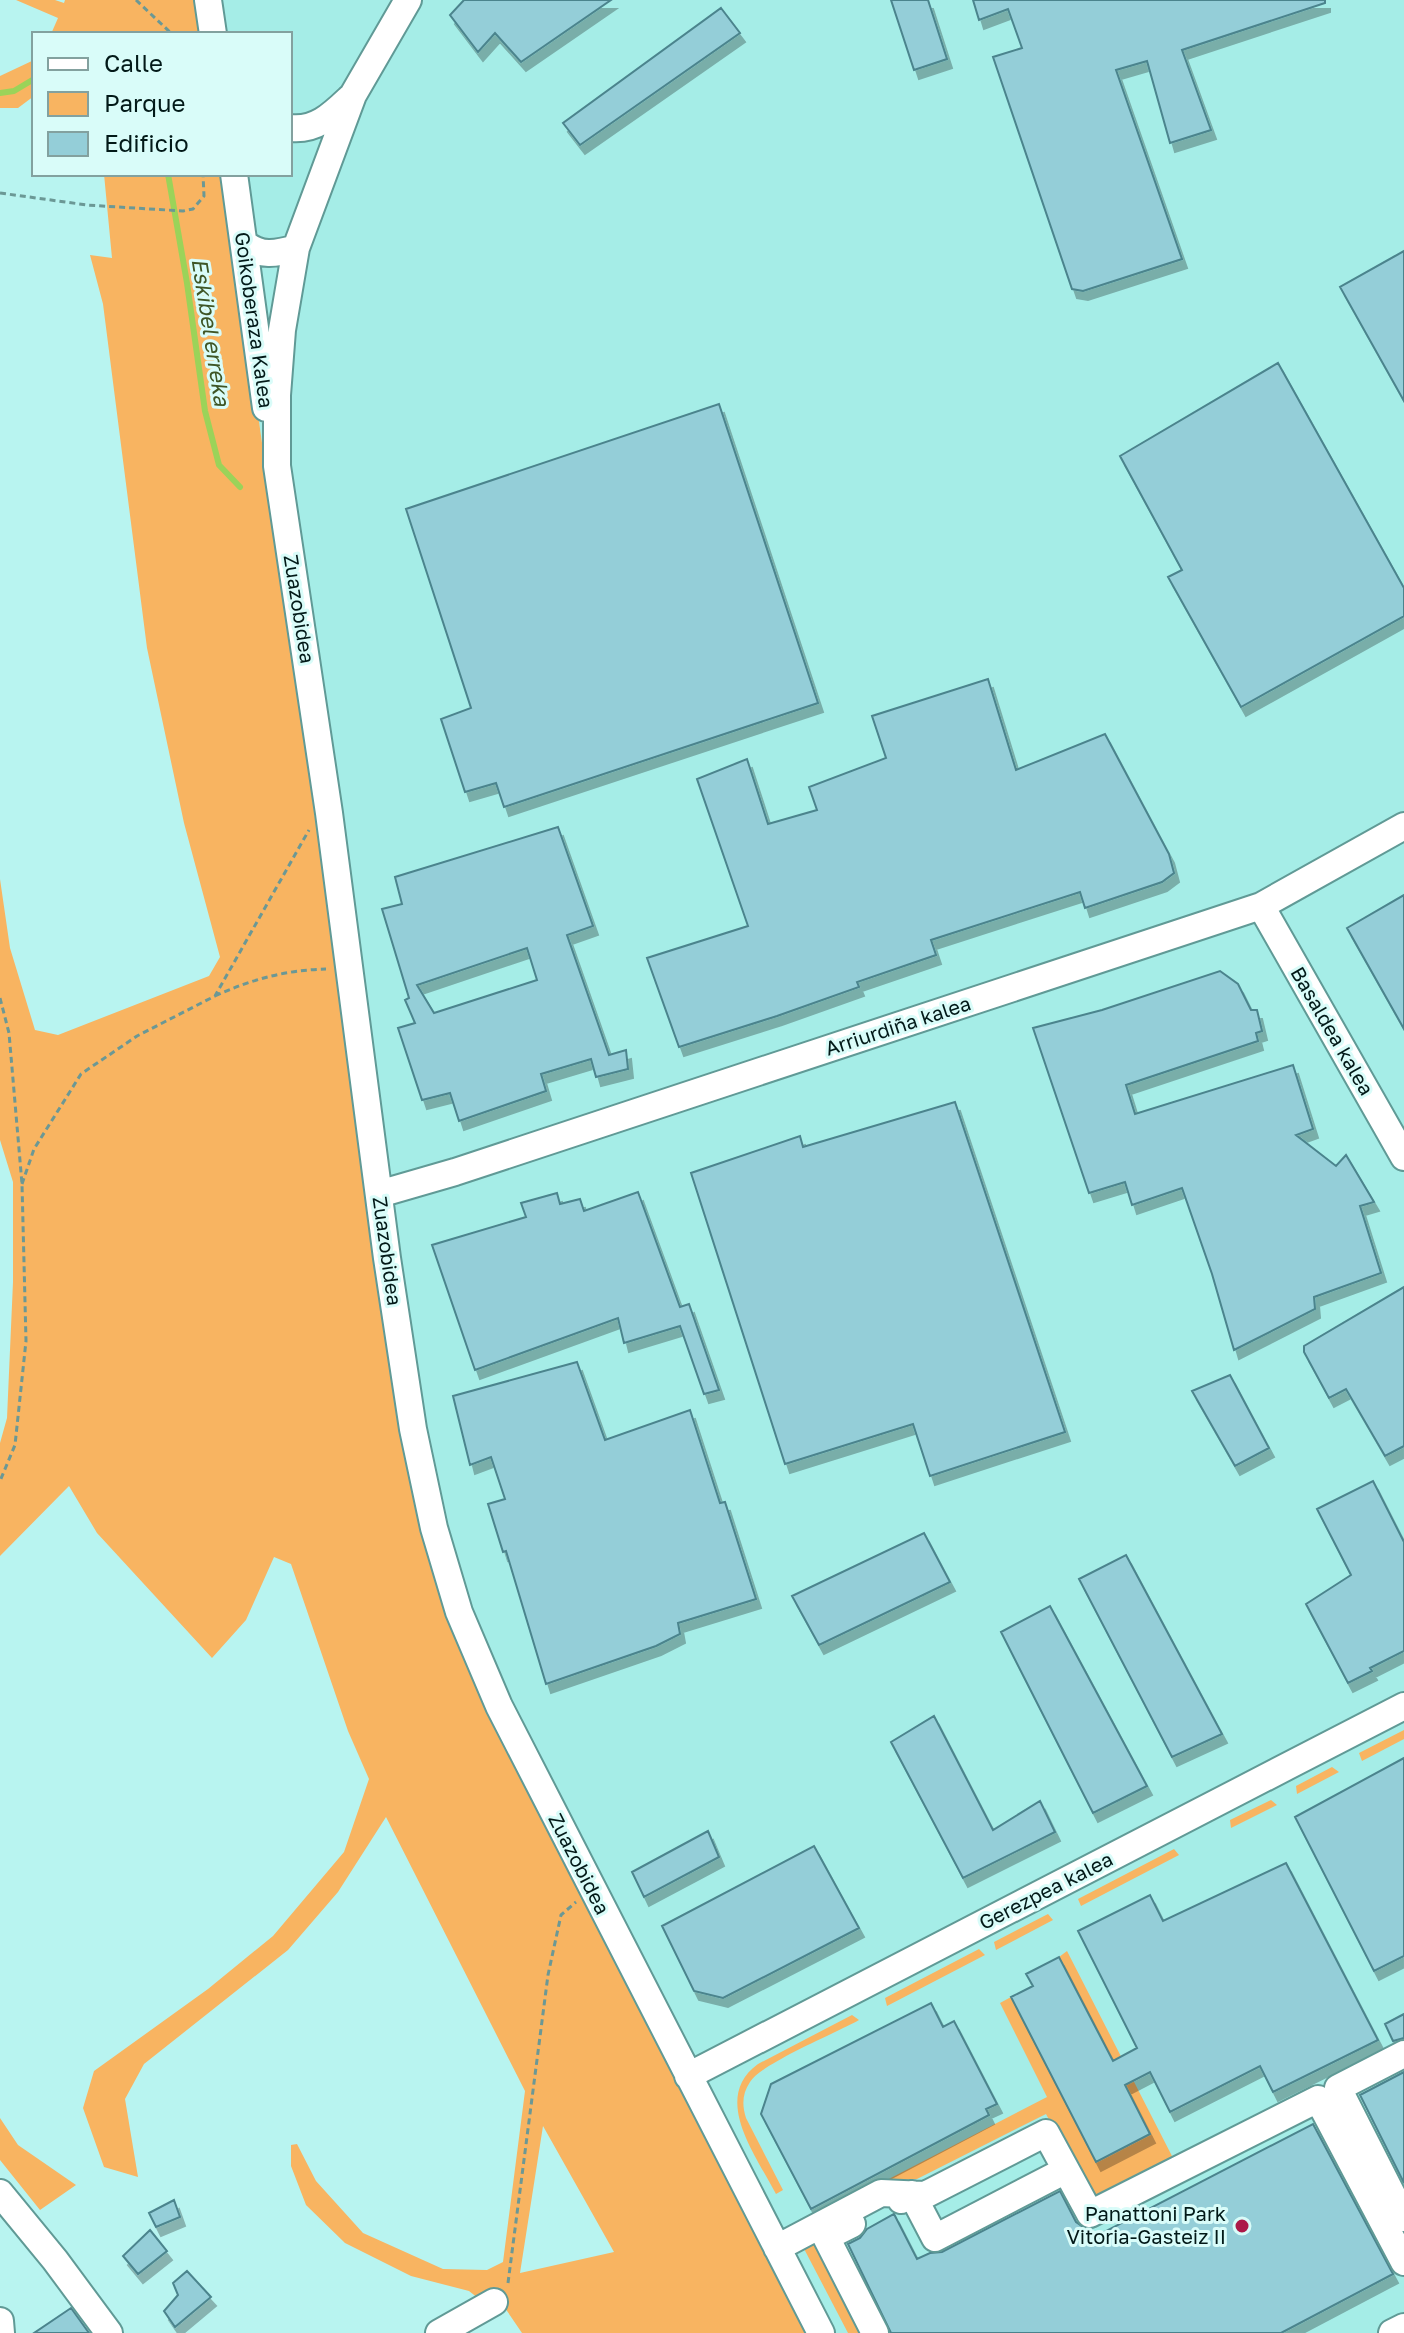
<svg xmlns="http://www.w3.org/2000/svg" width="1404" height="2333" viewBox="0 0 1404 2333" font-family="'Golos Text',sans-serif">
	<defs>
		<filter id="shadow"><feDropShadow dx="5" dy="9" stdDeviation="0" flood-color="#0004"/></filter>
	</defs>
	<rect width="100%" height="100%" fill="#b8f4f0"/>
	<!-- built -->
	<path fill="#a5ede7" d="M199,0H1404V2333H807L759,2240L475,1686L419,1520L400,1419L224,174H290V34H204Z"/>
	<!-- green -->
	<path fill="#f8b461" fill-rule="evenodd" d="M16,0H55L64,3L65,0H199L204,34H51L58,18Z
		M34,60V96L18,108H0V76Z
		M104,174H224L400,1419L419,1520L475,1686L807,2333H522L505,2308L483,2302L469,2291L411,2276L345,2243L306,2205L291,2166V2145L297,2144L316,2181L363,2233L443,2269L487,2270L503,2262L525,2091L386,1817L338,1892L288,1950L144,2064L125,2099L138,2177L104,2167L83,2108L94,2071L208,1989L273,1936L344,1852L369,1779L348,1731L291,1564L274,1557L246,1620L212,1658L97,1533L69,1486L0,1556V1443L7,1418L13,1282V1182L0,1140V879L10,948L35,1030L58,1035L209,976L220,957L184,823L147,648L103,304L90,255L112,258ZM543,2126L614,2252L520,2273Z
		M1404,1730V1739L1362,1761L1359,1753Z
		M1332,1767L1339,1772L1297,1794L1296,1786Z
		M1271,1800L1277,1805L1231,1828L1230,1820Z
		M1174,1849L1179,1855L1081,1906L1078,1899Z
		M1048,1914L1053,1920L996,1950L994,1942Z
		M979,1949L985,1955L887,2006L885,1998Z
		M1067,1951L1173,2158L1099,2196L1087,2192L1046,2114L917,2179L883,2182L1047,2097L1000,2003L1011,1997L1095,2161L1150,2134L1059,1957Z
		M852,2015L859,2020C836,2033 762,2063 750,2082C742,2094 742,2105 746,2118L783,2190L776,2194C756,2155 711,2098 758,2064Z
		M0,2118L18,2145L76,2185L40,2210L0,2160Z
		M819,2233L870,2333H848L801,2243Z"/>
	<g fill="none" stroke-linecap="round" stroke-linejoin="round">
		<!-- stream -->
		<path stroke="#9bd359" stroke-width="6" d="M0,93L14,91L34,79
			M168,174L187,283L205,411L219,465L240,487"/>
	</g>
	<!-- building -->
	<path fill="#94ced8" stroke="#4b848d" stroke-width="2" fill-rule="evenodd" filter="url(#shadow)" d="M464,0H611L521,62L495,33L478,52L450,15Z
		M891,0H928L947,59L914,70Z
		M973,0H1325V3L1182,50L1211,130L1170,143L1147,61L1116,70L1182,259L1083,291L1072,289L993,57L1022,48L1008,9L979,20Z
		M721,8L740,33L580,145L563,123Z
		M1404,251V401L1340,287Z
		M1278,363L1404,588V616L1241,707L1168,577L1182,570L1120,456Z
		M719,404L818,703L504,807L496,783L465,792L441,719L471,708L406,509Z
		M988,679L1016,770L1105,734L1169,854L1174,873L1162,882L1085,908L1080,892L931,940L936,955L857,982L859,987L777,1016L679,1047L647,958L748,926L697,779L747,759L768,824L817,810L809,787L886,758L872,716Z
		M558,827L593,926L567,935L609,1055L626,1050L628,1069L596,1077L591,1059L541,1074L546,1091L459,1121L450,1093L422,1100L398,1028L415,1023L405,1000L409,998L382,909L402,904L395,877ZM527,948L537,980L434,1013L417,985Z
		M1404,895V1029L1347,928Z
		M1220,971L1238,984L1251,1010H1257L1262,1031L1256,1033L1258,1041L1126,1085L1135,1114L1293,1065L1313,1129L1296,1135L1336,1166L1346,1155L1374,1202L1360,1206L1381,1273L1314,1297L1315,1309L1234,1350L1212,1274L1182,1188L1132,1205L1125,1182L1089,1193L1033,1028L1102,1010Z
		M955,1102L1065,1432L930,1476L913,1424L785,1464L691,1173L800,1136L803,1147Z
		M638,1192L680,1307L689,1304L719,1390L704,1394L680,1326L624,1343L618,1318L475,1370L432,1245L526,1217L521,1203L557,1193L560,1204L580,1199L584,1211Z
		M1404,1287V1446L1385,1456L1346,1389L1329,1398L1304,1352V1346Z
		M577,1362L605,1440L690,1410L720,1503L725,1502L756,1599L678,1623L680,1634L656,1646L546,1684L506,1551L503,1552L488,1504L505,1499L491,1457L470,1465L453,1396Z
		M1230,1375L1269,1448L1235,1466L1192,1391Z
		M1373,1481L1404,1542V1651L1370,1668L1372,1671L1348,1683L1306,1604L1351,1575L1317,1509Z
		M924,1533L950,1582L819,1645L792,1596Z
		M1126,1555L1222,1734L1172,1757L1079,1579Z
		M1050,1606L1147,1786L1093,1813L1001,1632Z
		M934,1716L993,1830L1040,1801L1055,1832L963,1878L891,1742Z
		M1404,1758V1956L1374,1971L1295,1817Z
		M708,1831L719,1857L644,1897L632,1872Z
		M814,1846L859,1928L723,1998L694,1991L662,1926Z
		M1286,1863L1378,2040L1273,2092L1260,2066L1170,2112L1150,2072L1125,2085L1150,2134L1096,2162L1011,1997L1033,1986L1026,1974L1059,1957L1113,2061L1137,2048L1078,1931L1150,1895L1163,1921Z
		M931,2003L943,2027L954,2021L997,2104L986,2109L989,2115L811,2209L761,2114L771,2084Z
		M1404,2014V2038L1393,2041L1385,2024Z
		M1404,2072V2183L1360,2095Z
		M1313,2124L1393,2274L1281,2333H891L848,2244L860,2238L867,2229L894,2214L917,2259L930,2253L942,2252L1060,2191L1076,2222L1086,2229L1091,2239Z
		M174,2200L180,2217L156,2227L149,2213Z
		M150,2230L167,2251L138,2274L123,2256Z
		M187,2271L211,2297L175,2327L164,2311L178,2295L173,2283Z
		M71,2308L89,2333H34Z"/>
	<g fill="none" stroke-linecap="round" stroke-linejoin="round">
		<!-- minor casing -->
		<g stroke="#609a96" stroke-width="30">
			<path id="minor" d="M208,0L213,34
				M408,0L353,95L296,248L282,330L277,395V466L329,813L387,1258L413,1429L434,1528L459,1612L499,1706L821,2333
				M290,128C316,131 332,115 350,98
				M234,174L266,408
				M244,243C260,257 276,254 296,248
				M1261,906L1404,1157
				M379,1194L455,1172L1261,906L1404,826
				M1404,2054L1338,2088L1404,2218
				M688,2076L1404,1706
				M0,2193L55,2260L109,2333
				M901,2200L912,2194L935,2238L1066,2170
				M852,2224L826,2237L875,2333
				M777,2248L881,2193L925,2195L1046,2133L1090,2214L1318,2099L1404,2262
				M0,2321L1,2333
				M439,2333L494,2302
				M1392,2333L1404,2327"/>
		</g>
		<!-- path -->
		<path stroke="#6b9895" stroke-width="3" stroke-dasharray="6 4" stroke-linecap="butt" d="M136,0L172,34
			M0,193L87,205L183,211L193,209L204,196L203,174
			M215,996C252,979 286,970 326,969
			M0,998L9,1033L22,1184L26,1341L15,1445L0,1481
			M22,1184L34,1149L81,1074L137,1036L215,996L309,830
			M508,2283L548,1975L561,1915L576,1902"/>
		<!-- minor -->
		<use href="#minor" stroke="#fff" stroke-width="26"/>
	</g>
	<!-- markers -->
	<circle fill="#ac1948" stroke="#d9fcf9" stroke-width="3" cx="1242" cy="2226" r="8"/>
	<g text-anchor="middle" stroke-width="6" stroke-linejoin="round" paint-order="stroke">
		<!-- street labels -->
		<g font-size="20" fill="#021918" stroke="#d9fcf9">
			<text transform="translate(254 320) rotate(82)" y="7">Goikoberaza Kalea</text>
			<text transform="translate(299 609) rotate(81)" y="7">Zuazobidea</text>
			<text transform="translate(898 1026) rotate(-18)" y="7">Arriurdiña kalea</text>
			<text transform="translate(1332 1031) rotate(60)" y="7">Basaldea kalea</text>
			<text transform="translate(387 1251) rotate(82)" y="7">Zuazobidea</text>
			<text transform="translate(579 1864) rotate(63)" y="7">Zuazobidea</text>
			<text transform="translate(1046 1891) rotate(-27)" y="7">Gerezpea kalea</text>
		</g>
		<!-- poi labels -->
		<g font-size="20" fill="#021918" stroke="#d9fcf9" text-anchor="end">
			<text x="1226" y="2221">Panattoni Park<tspan x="1226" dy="23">Vitoria-Gasteiz II</tspan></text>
		</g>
		<!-- water labels -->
		<g font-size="22" font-style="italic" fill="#3e5525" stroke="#d9fcf9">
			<text transform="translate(211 332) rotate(81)" y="8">Eskibel erreka</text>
		</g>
	</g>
	<!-- legend -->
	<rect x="32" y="32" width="260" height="144" fill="#d9fcf9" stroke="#83a19f" stroke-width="2"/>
	<rect x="48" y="58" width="40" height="12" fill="#ffffff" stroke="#83a19f" stroke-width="2"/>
	<text x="104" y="72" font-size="24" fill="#021918">Calle</text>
	<rect x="48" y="92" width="40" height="24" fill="#f8b461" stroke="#83a19f" stroke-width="2"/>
	<text x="104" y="112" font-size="24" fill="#021918">Parque</text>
	<rect x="48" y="132" width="40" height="24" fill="#94ced8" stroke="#83a19f" stroke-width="2"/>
	<text x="104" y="152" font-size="24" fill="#021918">Edificio</text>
</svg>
